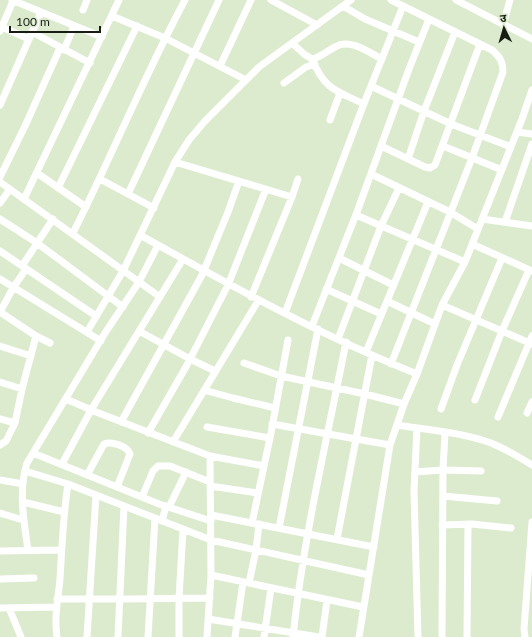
<svg xmlns="http://www.w3.org/2000/svg" width="532" height="637" viewBox="0 0 532 637" font-family="Lato,'Noto Sans Devanagari',sans-serif">
	<rect width="100%" height="100%" fill="#dcebce"/>
	<g fill="none" stroke-linecap="round" stroke-linejoin="round">
		<!-- street -->
		<path stroke="#fff" stroke-width="7" d="M12,0L102,37
			M271,0L317,25
			M391,0L492,50C500,57 503,62 503,72L472,158L391,364
			M456,0L532,39
			M343,6L365,19L419,42
			M83,10L87,0
			M112,16L165,38L246,80
			M503,25L510,0
			M2,27L29,39
			M0,31L13,1
			M32,32L90,63
			M292,43L304,54L312,59C321,57 327,51 335,47C350,38 368,52 382,59
			M64,50L74,26
			M312,59C325,90 335,90 364,104
			M220,66L251,0
			M284,83L306,67L315,64
			M371,86L451,124L511,147
			M0,105L41,12
			M330,120L340,93
			M517,132L532,134
			M381,146L425,167L430,168L435,165L480,44
			M443,146L502,170
			M408,159L424,111L455,32
			M175,162L292,197
			M37,173L86,207
			M371,174L450,212L478,229
			M0,177L25,126L60,48
			M100,179L154,208
			M0,182L160,297
			M58,188L137,26
			M128,194L219,0
			M24,199L119,0
			M0,203L10,189
			M356,215L465,262
			M0,219L37,243L123,307
			M482,219L532,226
			M505,222L532,144
			M73,233C112,156 144,76 185,0
			M140,235C230,285 321,336 417,374
			M472,244L532,271
			M0,251L96,316
			M339,258L393,285
			M22,266L53,219
			M0,279L101,341
			M326,289L381,314
			M251,297L292,197L298,179
			M387,301L435,324
			M442,305L532,344
			M0,312L36,336L50,343
			M0,312L13,288L26,269
			M285,313L363,106L403,6
			M312,326L357,212L409,69L429,19
			M139,331L190,359L215,371
			M87,332L123,271L175,162L189,140L205,121L259,67L351,0
			M338,339L381,226L399,188
			M0,346L31,356
			M366,352L428,202
			M244,363L281,376L365,394L404,404
			M0,382L22,389
			M204,390L233,398L275,408
			M66,399L96,412L210,456L264,466
			M475,400L502,331L529,270
			M441,409L457,365L502,258
			M527,413L532,402
			M498,417L532,336
			M0,419L15,423
			M121,422L202,275L228,212L239,181
			M272,424L390,445
			M397,425C428,430 461,432 491,443C506,449 519,457 532,465
			M207,427L270,438
			M417,428L414,491L418,637
			M148,433L187,365L228,285L266,189
			M173,442L258,301
			M0,445L6,441L15,423L22,389L36,336
			M33,453L159,504L211,521
			M62,464L91,410L183,259
			M25,471L68,484L211,540L369,575
			M415,472L443,470L481,471
			M87,475L104,444C112,441 127,446 130,454L117,487
			M0,480L23,484
			M210,486L258,493
			M443,496L497,501
			M142,497L153,471L158,466H170L210,482
			M23,502L64,512
			M169,507L186,472
			M0,513L23,520
			M211,515L374,547
			M162,521L166,506
			M252,523L271,433L288,340
			M442,525L472,524L511,528
			M279,528L318,329
			M337,539L372,355
			M28,550C24,522 18,491 27,463L105,333L139,282L158,245
			M0,551L61,550
			M211,575L363,607
			M0,579L34,578
			M249,583L256,550L259,524
			M57,599H125L210,598
			M0,608L56,607
			M9,608L21,637
			M208,619L319,637
			M57,637C54,617 58,599 60,579C62,547 63,516 68,484
			M87,637L96,495
			M118,637L124,506
			M148,637L155,518
			M179,637V598L183,530
			M207,637L211,575L210,456
			M235,637L243,582
			M264,637L271,588
			M293,637C303,538 327,440 346,342
			M322,637L327,600
			M359,637L390,445L404,404L417,374L442,305L465,262L522,119L532,90
			M442,637L443,470L445,432
			M467,637L468,524
			M525,637L524,629L532,522"/>
	</g>
	<!-- north arrow -->
	<g transform="translate(504 28) rotate(355)" stroke="#dcebce" stroke-width="3" paint-order="stroke">
	<path d="M0-3L7 15L0 10L-7 15Z" fill="#171d12"/>
	<text y="-6" font-size="11" font-weight="bold" text-anchor="middle" fill="#171d12">उ</text>
	</g>
	<!-- scale -->
	<path d="M10 26v6h90v-6" fill="none" stroke="#171d12" stroke-width="2"/>
	<text x="16" y="26" font-size="12" fill="#171d12" stroke="#dcebce" stroke-width="3" paint-order="stroke">100 m</text>
</svg>
